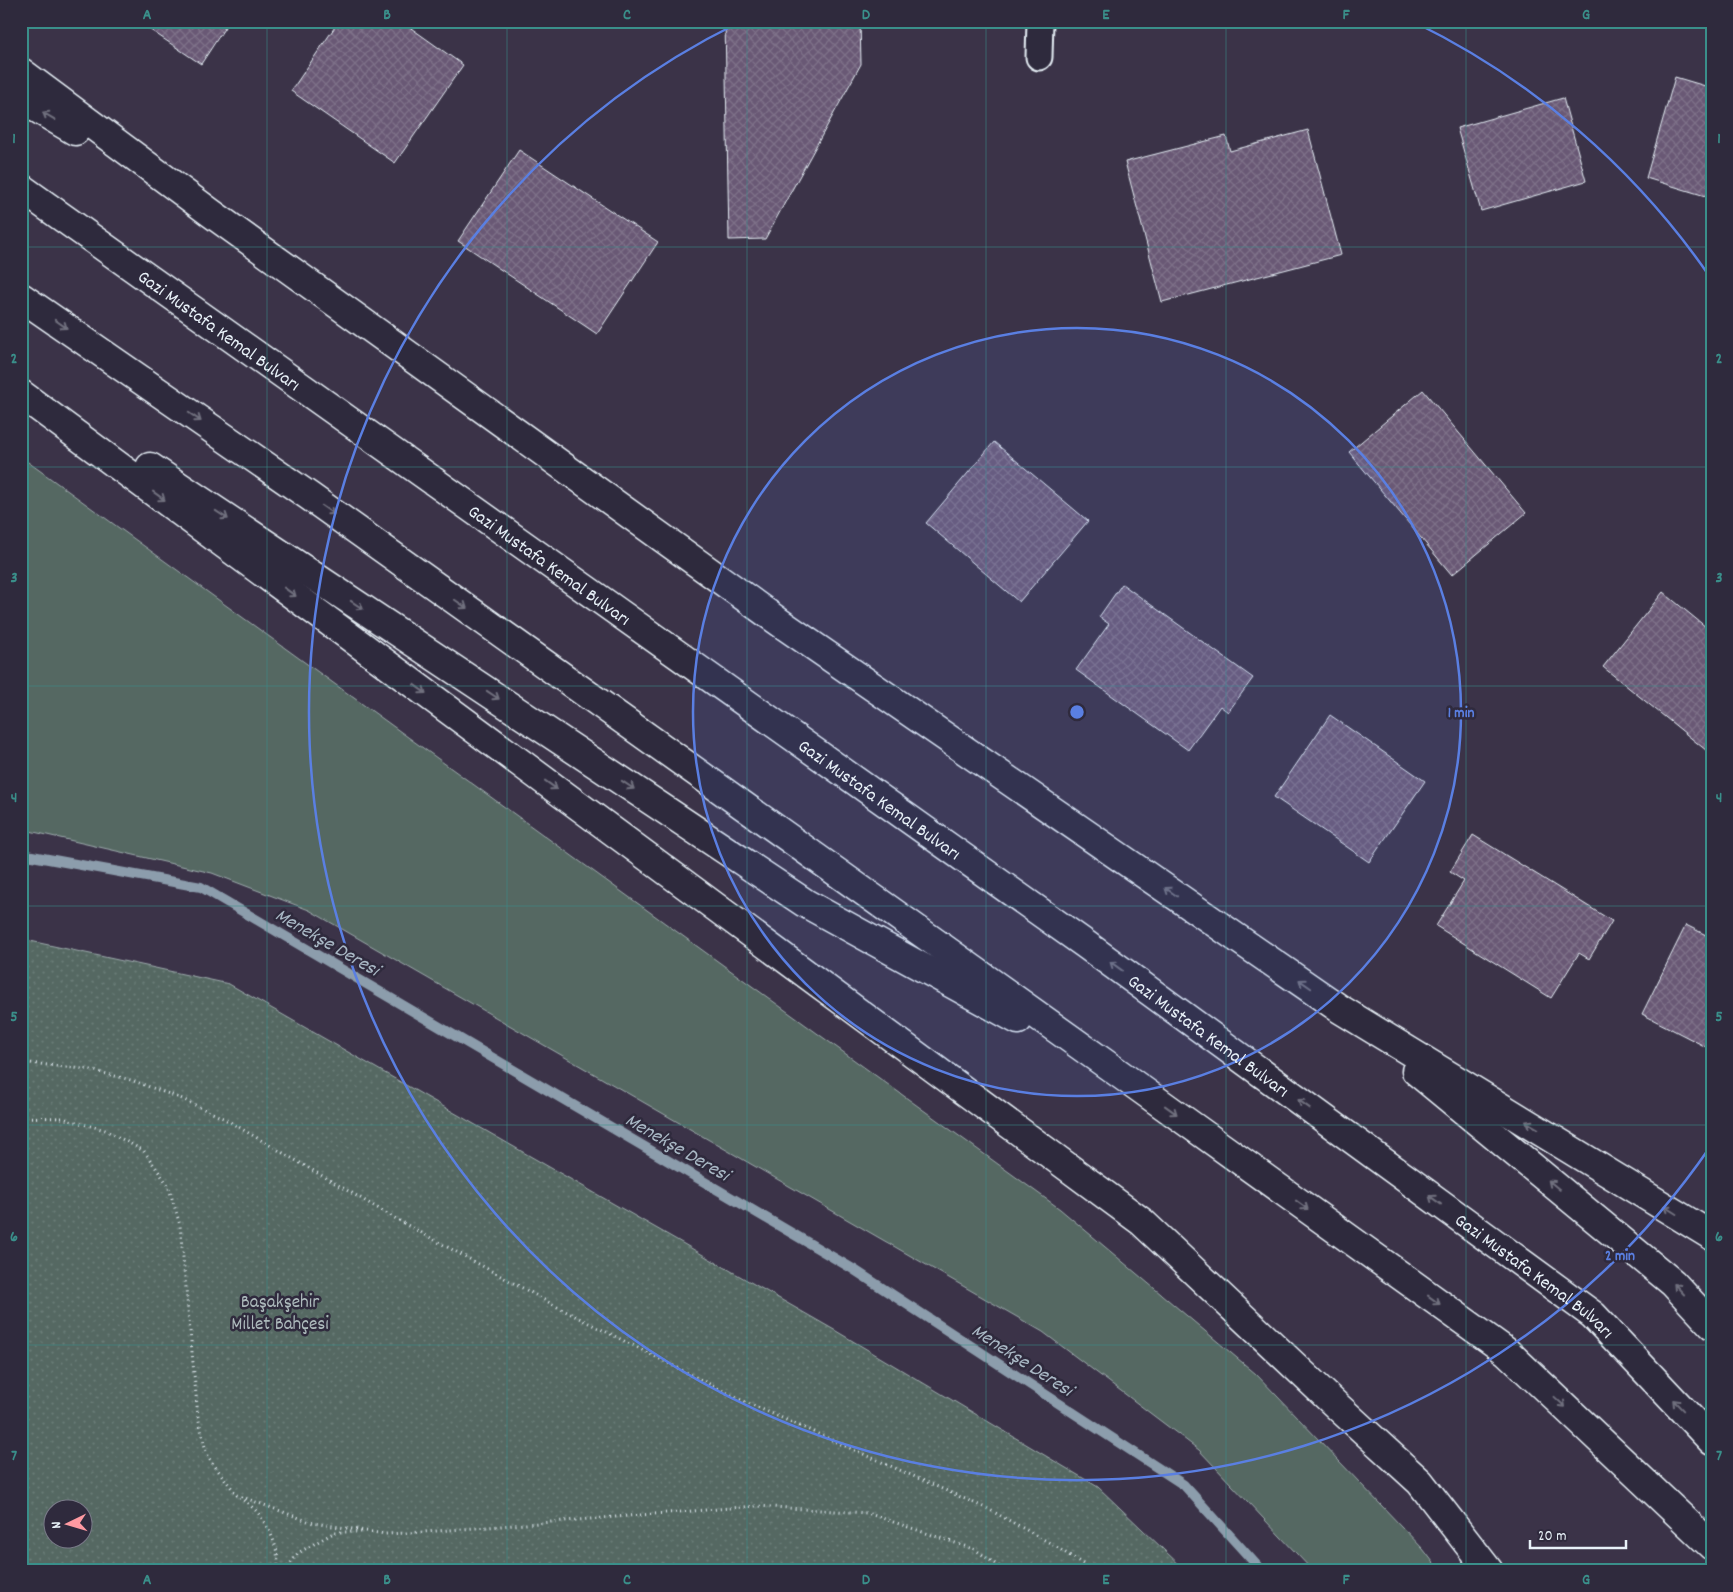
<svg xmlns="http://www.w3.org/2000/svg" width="1733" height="1592" viewBox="0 0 1733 1592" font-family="Dekko,sans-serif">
	<defs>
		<pattern id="park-dots" width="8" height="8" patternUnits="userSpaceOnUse" patternTransform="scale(1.25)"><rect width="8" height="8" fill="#546862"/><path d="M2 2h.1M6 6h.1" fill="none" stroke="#6d7e79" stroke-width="1.8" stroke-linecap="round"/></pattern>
		<pattern id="building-cross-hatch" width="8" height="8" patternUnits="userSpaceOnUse" patternTransform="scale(1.25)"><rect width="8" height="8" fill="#695974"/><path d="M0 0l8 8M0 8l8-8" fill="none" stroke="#7e7189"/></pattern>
	</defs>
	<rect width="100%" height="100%" fill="#3b3348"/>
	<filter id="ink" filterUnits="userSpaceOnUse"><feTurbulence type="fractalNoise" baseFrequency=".02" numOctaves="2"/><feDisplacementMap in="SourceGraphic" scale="10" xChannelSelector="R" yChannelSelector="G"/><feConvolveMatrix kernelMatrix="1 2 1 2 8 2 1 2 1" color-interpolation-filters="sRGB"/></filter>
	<g filter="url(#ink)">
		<!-- grass -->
		<path fill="#546862" stroke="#9eacad" d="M21,457L1060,1209L1256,1374L1423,1549L1440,1571H1313L1199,1450L1043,1332L309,910L212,873L21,829Z"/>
		<!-- park -->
		<path fill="url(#park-dots)" stroke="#9eacad" fill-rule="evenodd" d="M21,939L229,984L836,1331L1098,1487L1186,1571H21ZM52,1510H82V1540H52Z"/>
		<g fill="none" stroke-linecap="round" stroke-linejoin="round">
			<!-- stream -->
			<path stroke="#8c9dac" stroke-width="10" d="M21,854L201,887L853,1269L1184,1485L1262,1571"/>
		</g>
		<!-- building -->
		<path fill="url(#building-cross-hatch)" stroke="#e8f1f8" d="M137,21H229L201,64Z
			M339,21H401L463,65L395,163L291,91Z
			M725,21H860L861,64L765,239L729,240Z
			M1675,77L1712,88V198L1646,178Z
			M1563,98L1586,181L1481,211L1457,128Z
			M1308,130L1341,255L1162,302L1125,162L1226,136L1230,151Z
			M519,150L658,242L597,334L458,241Z
			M1423,390L1526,513L1452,575L1349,452Z
			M994,442L1088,521L1019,602L926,523Z
			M1122,584L1253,678L1228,712L1220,706L1188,750L1076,670L1109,624L1099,617Z
			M1663,592L1712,632V755L1603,667Z
			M1330,715L1425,781L1369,862L1274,797Z
			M1473,835L1612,921L1589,959L1579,953L1551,998L1436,926L1464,881L1450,872Z
			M1686,925L1712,938V1050L1642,1014Z"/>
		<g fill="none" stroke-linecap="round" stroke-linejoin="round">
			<!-- minor casing -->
			<g stroke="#e8f1f8" stroke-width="29">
				<path id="minor" d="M1039,57L1040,21"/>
			</g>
			<!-- trunk casing -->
			<g stroke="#e8f1f8" stroke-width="31">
				<g id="trunk">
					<path d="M21,72L211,213L782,624L1340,1009L1712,1236"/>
					<path d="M21,99L75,131"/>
					<path id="s1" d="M21,188L1085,944L1593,1315L1712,1441"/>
					<path d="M21,297L309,496L1131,1082L1507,1352L1712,1546"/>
					<path d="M21,394L1142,1222L1337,1406L1420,1482L1489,1571"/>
					<path d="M150,467L805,903L1018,1020"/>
					<path d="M1416,1071L1673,1283L1712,1325"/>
				</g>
			</g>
			<!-- path -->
			<path stroke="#e8f1f8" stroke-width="3" stroke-dasharray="1 4" stroke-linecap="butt" d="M21,1062L91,1070L131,1080L180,1098L223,1118L398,1220L561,1309L739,1399L990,1510L1050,1543L1094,1571
				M21,1117L62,1118L105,1130L144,1151L168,1185L180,1225L198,1416L207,1456L237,1495L313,1523L385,1534L424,1532L756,1506L867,1513L976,1550L1005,1571
				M240,1497C245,1502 253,1507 258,1513C270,1528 281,1552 277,1571
				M285,1571L298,1553L335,1532H362"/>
			<!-- minor -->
			<use href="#minor" stroke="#2f2a3d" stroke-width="25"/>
			<!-- trunk -->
			<use href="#trunk" stroke="#2f2a3d" stroke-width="28"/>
		</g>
		<!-- one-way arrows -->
		<defs><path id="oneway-shaft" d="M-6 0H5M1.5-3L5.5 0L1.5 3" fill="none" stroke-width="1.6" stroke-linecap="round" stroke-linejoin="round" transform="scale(1.25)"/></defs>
		<g stroke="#70707e">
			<use href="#oneway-shaft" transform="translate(49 116) rotate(-149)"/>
			<use href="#oneway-shaft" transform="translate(61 324) rotate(35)"/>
			<use href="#oneway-shaft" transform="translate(195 417) rotate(35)"/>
			<use href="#oneway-shaft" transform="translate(159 496) rotate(36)"/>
			<use href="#oneway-shaft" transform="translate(328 510) rotate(35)"/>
			<use href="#oneway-shaft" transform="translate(222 515) rotate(34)"/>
			<use href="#oneway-shaft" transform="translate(290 592) rotate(36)"/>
			<use href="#oneway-shaft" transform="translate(461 604) rotate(35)"/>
			<use href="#oneway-shaft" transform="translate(357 605) rotate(34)"/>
			<use href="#oneway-shaft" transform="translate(420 689) rotate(36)"/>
			<use href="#oneway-shaft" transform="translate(493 695) rotate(34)"/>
			<use href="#oneway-shaft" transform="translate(551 785) rotate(36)"/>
			<use href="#oneway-shaft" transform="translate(628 785) rotate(34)"/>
			<use href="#oneway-shaft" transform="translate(1171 892) rotate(-145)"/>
			<use href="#oneway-shaft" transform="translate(1116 966) rotate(-144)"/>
			<use href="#oneway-shaft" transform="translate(1305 984) rotate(-145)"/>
			<use href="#oneway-shaft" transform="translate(1304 1104) rotate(-144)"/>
			<use href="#oneway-shaft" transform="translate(1171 1110) rotate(36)"/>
			<use href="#oneway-shaft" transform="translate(1532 1125) rotate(-149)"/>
			<use href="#oneway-shaft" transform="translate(1554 1185) rotate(-140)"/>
			<use href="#oneway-shaft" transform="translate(1435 1200) rotate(-144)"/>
			<use href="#oneway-shaft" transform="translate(1302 1205) rotate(36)"/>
			<use href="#oneway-shaft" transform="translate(1670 1210) rotate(-148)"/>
			<use href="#oneway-shaft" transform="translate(1679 1289) rotate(-133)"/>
			<use href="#oneway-shaft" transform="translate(1434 1300) rotate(36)"/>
			<use href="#oneway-shaft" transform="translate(1560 1402) rotate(43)"/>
			<use href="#oneway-shaft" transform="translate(1678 1405) rotate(-134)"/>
		</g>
	</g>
	<!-- grid -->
	<path fill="none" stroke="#3a8f8a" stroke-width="1" stroke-opacity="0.55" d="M267,21V1571M507,21V1571M747,21V1571M986,21V1571M1226,21V1571M1466,21V1571M21,247H1712M21,467H1712M21,686H1712M21,906H1712M21,1125H1712M21,1345H1712"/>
	<!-- distance rings -->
	<circle cx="1077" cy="712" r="384" fill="#5a7fe2" fill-opacity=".12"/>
	<g fill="none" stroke="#5a7fe2" stroke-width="2.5">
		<circle cx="1077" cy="712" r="384"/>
		<path d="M1710 1147A768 768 0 1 1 740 22M1414 22A768 768 0 0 1 1710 277"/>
	</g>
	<g text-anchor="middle" stroke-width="5" stroke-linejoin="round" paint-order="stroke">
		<!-- street labels -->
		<g font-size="19" fill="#e8f1f8" stroke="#2f2a3d">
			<text dy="7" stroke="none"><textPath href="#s1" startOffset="244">Gazi Mustafa Kemal Bulvarı</textPath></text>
			<text dy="7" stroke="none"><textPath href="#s1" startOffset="649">Gazi Mustafa Kemal Bulvarı</textPath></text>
			<text dy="7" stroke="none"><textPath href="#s1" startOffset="1054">Gazi Mustafa Kemal Bulvarı</textPath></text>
			<text dy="7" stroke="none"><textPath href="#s1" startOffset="1459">Gazi Mustafa Kemal Bulvarı</textPath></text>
			<text dy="7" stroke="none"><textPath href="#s1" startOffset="1864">Gazi Mustafa Kemal Bulvarı</textPath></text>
		</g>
		<!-- park labels -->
		<g font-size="19" fill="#adbabc" stroke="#2f2a3d">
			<text x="280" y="1307">Başakşehir<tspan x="280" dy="22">Millet Bahçesi</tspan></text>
		</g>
		<!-- water labels -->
		<g font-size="20" font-style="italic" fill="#aab9c6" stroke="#2f2a3d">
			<text transform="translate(328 941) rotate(30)" y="7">Menekşe Deresi</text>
			<text transform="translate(678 1146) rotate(30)" y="7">Menekşe Deresi</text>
			<text transform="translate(1023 1359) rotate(33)" y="7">Menekşe Deresi</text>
		</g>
	</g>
	<circle cx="1077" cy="712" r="8" fill="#5a7fe2" stroke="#2f2a3d" stroke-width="2.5"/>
	<g font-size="15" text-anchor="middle" font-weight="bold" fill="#5a7fe2" stroke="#2f2a3d" stroke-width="5" stroke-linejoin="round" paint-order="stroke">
		<text x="1461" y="717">1 min</text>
		<text x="1620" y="1260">2 min</text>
	</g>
	<!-- margin -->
	<rect width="1733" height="1592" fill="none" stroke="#2f2a3d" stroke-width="55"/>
	<!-- north arrow -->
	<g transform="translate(68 1524) rotate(265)"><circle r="24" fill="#2f2a3d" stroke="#797a88"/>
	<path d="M0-4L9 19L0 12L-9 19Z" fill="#ff9aa2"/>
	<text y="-8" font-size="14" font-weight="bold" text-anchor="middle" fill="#e8f1f8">N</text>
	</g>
	<!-- scale -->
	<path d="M1530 1540v8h96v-8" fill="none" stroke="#e8f1f8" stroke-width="2.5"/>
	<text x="1538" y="1540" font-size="15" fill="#e8f1f8" stroke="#2f2a3d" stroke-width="4" paint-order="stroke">20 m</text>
	<rect x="28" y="28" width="1678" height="1536" fill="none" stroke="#3a8f8a" stroke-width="2"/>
	<g font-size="16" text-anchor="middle" font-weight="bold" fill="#3a8f8a">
		<text x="147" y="19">A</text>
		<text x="387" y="19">B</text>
		<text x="627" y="19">C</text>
		<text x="866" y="19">D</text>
		<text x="1106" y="19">E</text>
		<text x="1346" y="19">F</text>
		<text x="1586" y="19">G</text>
		<text x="14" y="143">1</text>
		<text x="1719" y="143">1</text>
		<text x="14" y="363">2</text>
		<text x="1719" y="363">2</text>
		<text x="14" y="582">3</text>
		<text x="1719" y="582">3</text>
		<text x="14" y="802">4</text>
		<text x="1719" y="802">4</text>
		<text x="14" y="1021">5</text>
		<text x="1719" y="1021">5</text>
		<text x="14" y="1241">6</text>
		<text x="1719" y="1241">6</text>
		<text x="14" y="1460">7</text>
		<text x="1719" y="1460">7</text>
		<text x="147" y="1584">A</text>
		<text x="387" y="1584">B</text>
		<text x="627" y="1584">C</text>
		<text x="866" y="1584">D</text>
		<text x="1106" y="1584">E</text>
		<text x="1346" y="1584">F</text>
		<text x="1586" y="1584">G</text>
	</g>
</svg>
